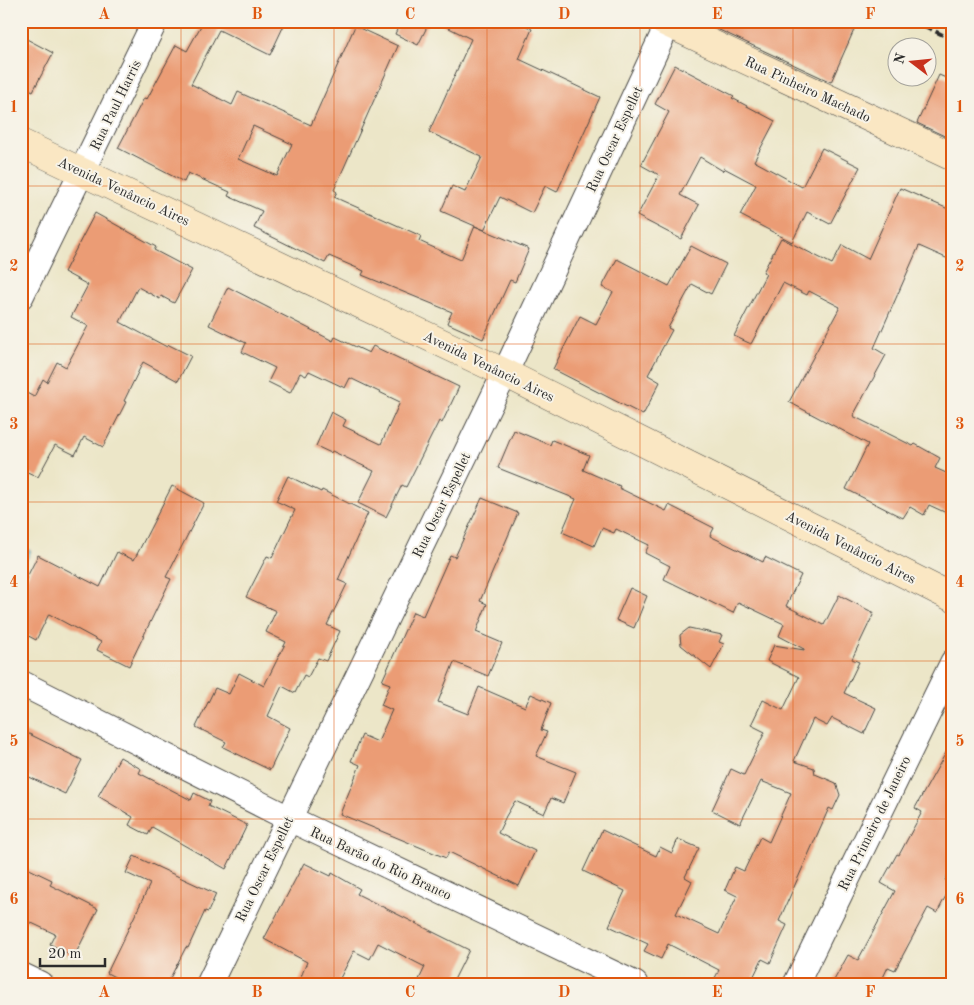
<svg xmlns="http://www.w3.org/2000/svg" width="974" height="1005" viewBox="0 0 974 1005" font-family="'Old Standard TT',serif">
	<rect width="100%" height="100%" fill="#f7f3e8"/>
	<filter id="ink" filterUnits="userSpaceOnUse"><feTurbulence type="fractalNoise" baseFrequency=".02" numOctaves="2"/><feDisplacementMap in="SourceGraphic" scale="10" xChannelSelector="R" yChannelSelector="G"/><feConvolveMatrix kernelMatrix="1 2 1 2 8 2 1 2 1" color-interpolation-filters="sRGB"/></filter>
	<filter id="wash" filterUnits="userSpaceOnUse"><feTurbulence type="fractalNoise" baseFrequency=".0096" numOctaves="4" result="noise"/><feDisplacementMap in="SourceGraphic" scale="20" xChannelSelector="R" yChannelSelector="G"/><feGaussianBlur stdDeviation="1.12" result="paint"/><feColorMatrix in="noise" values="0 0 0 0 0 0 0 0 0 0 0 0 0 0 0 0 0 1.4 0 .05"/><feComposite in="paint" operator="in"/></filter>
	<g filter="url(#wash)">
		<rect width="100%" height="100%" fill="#ece6c8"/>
		<!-- water -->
		<path fill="#61c8dd" stroke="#467a84" d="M21,546L31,551L21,572Z"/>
		<g id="blocks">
			<!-- building -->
			<path fill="#eb9c74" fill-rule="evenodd" d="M201,21H286L270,55L219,30L191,84L232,105L238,92L311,125L355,26L398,46L334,190L337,192L334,197L421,236L419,241L461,260L475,226L529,249L515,282L510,280L483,339L447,323L452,312L362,275L364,271L329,256L325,263L254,228L262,211L228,196L230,192L188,173L184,182L118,148L144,98L147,99L176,45L187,51L203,22ZM253,126L292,144L277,176L238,159Z
				M401,21H430L418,45L395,34Z
				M435,21H517L532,29L519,59L600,97L557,192L545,186L532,213L500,197L484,230L441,211L452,186L465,192L482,157L429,132L471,39Z
				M700,21H834L854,30L831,82Z
				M21,36L53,53L33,91L21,85Z
				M675,65L734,96L732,98L775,121L754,161L802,187L822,148L860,167L830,224L807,212L792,242L740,215L756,185L724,168L723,171L700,157L680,195L699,205L681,239L637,216L659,175L641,165L669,112L655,104Z
				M939,75L953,81V140L917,123Z
				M900,188L953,211V261L919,246L874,348L886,355L853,416L913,446L915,444L940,458L935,468L953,476V516L929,505L924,515L910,507L903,518L846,489L868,444L789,402L840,307L809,291L807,295L783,283L751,344L734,336L766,274L763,272L781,238L832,264L842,245L868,259Z
				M95,213L156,247L154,250L192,270L174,303L161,296L160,299L138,287L120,322L167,347L169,345L191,356L178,381L143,362L124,401L126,402L103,447L84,437L75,455L55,445L38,477L21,469V390L34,397L43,379L47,382L57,362L66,367L88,326L71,317L88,285L64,272Z
				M691,246L726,264L711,294L692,284L668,328L672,330L648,375L660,382L643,415L553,369L580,316L596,324L613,292L602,287L617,259L669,286Z
				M228,287L333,341L335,337L369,353L373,346L459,387L442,423L439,421L406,487L402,485L386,517L358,503L374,471L332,451L331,453L316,446L331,412L346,420L343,426L381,444L400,402L350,378L345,388L309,371L306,376L300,373L290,393L268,382L275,368L242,352L246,343L209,325Z
				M514,430L550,445L552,440L589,455L583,470L620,486L619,488L666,511L669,505L714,528L710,536L763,562L765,557L801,575L786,606L824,625L839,595L874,613L852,659L859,662L844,693L876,708L864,734L832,718L827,726L813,719L794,761L814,768L815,774L836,783L840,795L833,810L829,808L779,921L787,925L770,963L762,959L750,984H712L719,970L668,944L661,959L644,951L648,944L609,926L625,891L583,871L602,830L656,856L660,847L672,853L678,839L699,848L685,877L692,881L676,914L719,934L737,896L725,890L735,867L744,871L760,837L769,842L791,793L761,781L740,824L712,810L731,769L744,775L765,732L751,725L763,700L783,710L799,677L767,661L774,645L804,650V649L779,636L784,624L738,602L733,613L664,579L670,566L645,553L649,545L616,529L614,533L602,528L594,546L562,532L576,499L498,468Z
				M288,476L321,492L322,490L368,513L338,580L347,584L327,625L340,631L326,661L318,658L308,677L304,675L295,693L282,686L268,716L290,728L270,770L223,747L226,742L196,727L215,688L229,694L239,673L264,686L286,642L266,632L276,611L246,597L267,556L272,558L295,510L276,501Z
				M172,486L204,503L166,577L171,579L129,666L97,650L101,642L49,614L36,640L21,632V589L38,555L100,587L117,552L134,560Z
				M482,498L518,513L480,601L487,604L476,632L502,643L488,676L454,662L438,702L468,714L479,687L525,707L531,694L551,703L541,730L547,732L536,756L576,772L563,803L551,798L544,814L515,801L506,816L498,833L535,851L519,886L449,852L446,858L340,814L360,765L351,761L362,735L378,742L392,710L381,705L390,684L382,681L413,612L423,616L450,555L455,557Z
				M630,588L647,596L634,628L616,620Z
				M689,628L722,635L719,642L724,644L711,669L681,645L680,635Z
				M21,730L82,760L65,794L21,773Z
				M953,740V865L945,880L952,884L937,913L928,908L895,970L888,967L880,984H832L848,955L858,960L895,891L881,883L897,854L899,855L922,812L915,808Z
				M120,757L141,769L139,773L191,800L194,793L210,801L208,806L247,825L226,869L152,827L148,835L129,825L133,817L98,796Z
				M134,856L216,894L208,912L205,911L188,948L186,947L167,984H128L107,973L150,884L126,873Z
				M304,863L331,876L332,873L360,889L357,894L469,950L452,984H417L425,967L378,943L370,959L354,951L337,984H298L307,962L264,939Z
				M21,865L52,880L50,885L98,909L74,957L50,944L55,934L21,918Z"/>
		</g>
	</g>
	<g filter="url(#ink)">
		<use href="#blocks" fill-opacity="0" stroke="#484743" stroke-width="1"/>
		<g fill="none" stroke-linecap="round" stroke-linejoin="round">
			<!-- street casing -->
			<g stroke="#484743" stroke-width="27">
				<path id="street" d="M21,296L155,21
					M21,683L288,818L635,984
					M21,975L40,984
					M209,984L505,373L668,24
					M796,984L953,662"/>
			</g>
			<!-- secondary casing -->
			<g stroke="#484743" stroke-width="29">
				<path id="secondary" d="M663,21L953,157
					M21,143L505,373L953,598"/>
			</g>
			<!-- street -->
			<use href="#street" stroke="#fff" stroke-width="25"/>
			<!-- secondary -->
			<use href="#secondary" stroke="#fae7c3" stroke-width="28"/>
			<!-- rail -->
			<path stroke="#2b2b2b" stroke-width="4" stroke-dasharray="8 4" stroke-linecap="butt" d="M914,21L953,40"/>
		</g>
	</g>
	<!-- grid -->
	<path fill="none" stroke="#df570e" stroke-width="1" stroke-opacity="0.55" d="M181,21V984M334,21V984M487,21V984M640,21V984M793,21V984M21,186H953M21,344H953M21,502H953M21,661H953M21,819H953"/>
	<g text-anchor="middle" stroke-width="4" stroke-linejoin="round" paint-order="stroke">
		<!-- street labels -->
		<g font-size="14" fill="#2b2b2b" stroke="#f7f3e8">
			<text transform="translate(808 89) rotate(25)" y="5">Rua Pinheiro Machado</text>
			<text transform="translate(115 105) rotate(-64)" y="5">Rua Paul Harris</text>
			<text transform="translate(614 139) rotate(-65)" y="5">Rua Oscar Espellet</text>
			<text transform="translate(124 191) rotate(25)" y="5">Avenida Venâncio Aires</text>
			<text transform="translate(489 366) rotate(26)" y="5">Avenida Venâncio Aires</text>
			<text transform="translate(441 505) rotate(-64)" y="5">Rua Oscar Espellet</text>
			<text transform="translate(851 547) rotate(27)" y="5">Avenida Venâncio Aires</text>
			<text transform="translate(874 823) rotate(-64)" y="5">Rua Primeiro de Janeiro</text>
			<text transform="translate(381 863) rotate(25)" y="5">Rua Barão do Rio Branco</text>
			<text transform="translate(264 869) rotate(-64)" y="5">Rua Oscar Espellet</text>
		</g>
	</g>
	<!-- margin -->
	<rect width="974" height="1005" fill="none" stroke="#f7f3e8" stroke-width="55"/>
	<!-- north arrow -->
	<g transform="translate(912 62) rotate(286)"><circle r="24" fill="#f7f3e8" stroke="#a5a39c"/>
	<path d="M0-4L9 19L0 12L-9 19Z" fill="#c8321e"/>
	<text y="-8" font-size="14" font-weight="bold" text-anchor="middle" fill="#2b2b2b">N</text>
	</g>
	<!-- scale -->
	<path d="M40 958v8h65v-8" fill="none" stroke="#2b2b2b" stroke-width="2.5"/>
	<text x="48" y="958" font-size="15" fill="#2b2b2b" stroke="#f7f3e8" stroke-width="4" paint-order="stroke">20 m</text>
	<rect x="28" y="28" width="918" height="950" fill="none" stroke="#df570e" stroke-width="2"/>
	<g font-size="16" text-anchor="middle" font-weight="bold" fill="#df570e">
		<text x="104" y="19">A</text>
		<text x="257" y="19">B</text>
		<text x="410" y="19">C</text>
		<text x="564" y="19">D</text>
		<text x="717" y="19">E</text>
		<text x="870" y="19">F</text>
		<text x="14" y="112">1</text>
		<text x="960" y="112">1</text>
		<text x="14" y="271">2</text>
		<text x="960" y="271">2</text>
		<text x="14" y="429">3</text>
		<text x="960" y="429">3</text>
		<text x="14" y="587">4</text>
		<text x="960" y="587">4</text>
		<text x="14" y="746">5</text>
		<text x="960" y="746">5</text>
		<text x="14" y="904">6</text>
		<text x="960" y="904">6</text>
		<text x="104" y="997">A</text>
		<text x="257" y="997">B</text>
		<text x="410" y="997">C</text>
		<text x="564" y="997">D</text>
		<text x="717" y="997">E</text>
		<text x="870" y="997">F</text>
	</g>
</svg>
